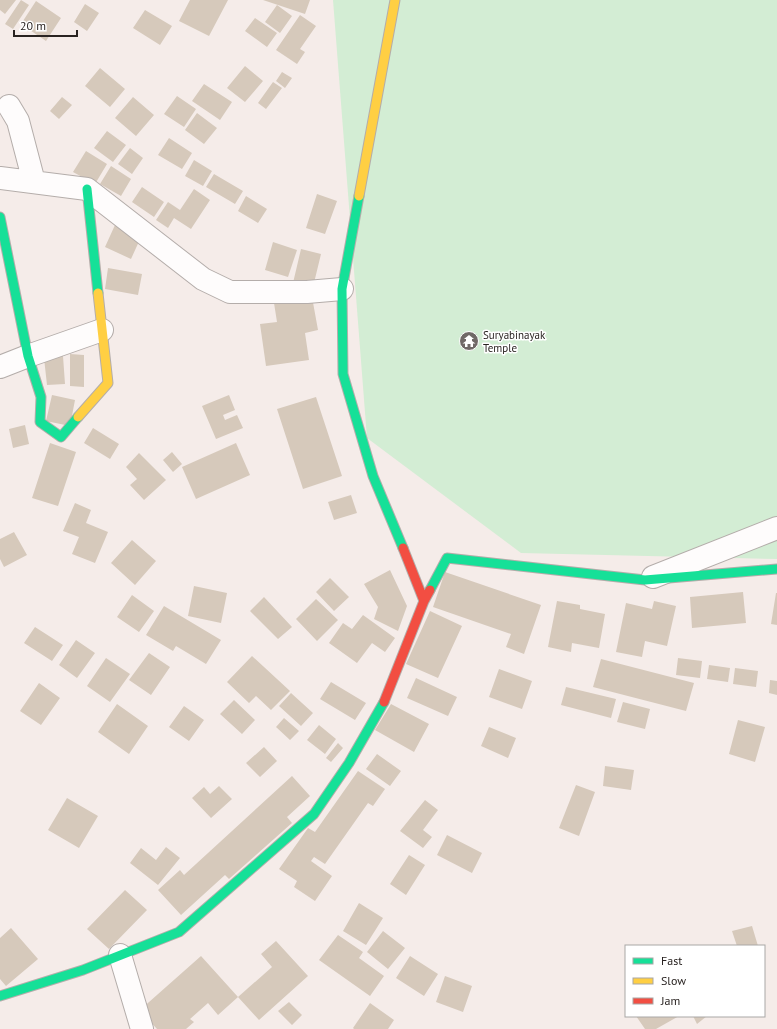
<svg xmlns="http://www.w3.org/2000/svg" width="777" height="1029" viewBox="0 0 777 1029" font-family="'PT Sans',sans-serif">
	<rect width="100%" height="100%" fill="#f5ece9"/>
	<!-- green -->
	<path fill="#d3edd4" d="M333,0H777V559L521,553L367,438Z"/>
	<!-- building -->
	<path fill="#d6c9bb" d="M0,0H16L5,14L0,10Z
		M21,0L29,5L13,29L5,24Z
		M190,0H228L209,36L179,21Z
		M263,0H310L305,14Z
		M36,1L61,18L46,41L21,24Z
		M85,4L99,13L87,31L74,22Z
		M277,5L292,16L280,33L265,22Z
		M145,10L172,26L160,45L133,28Z
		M300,15L316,26L300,49L305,52L297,64L276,50Z
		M255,18L277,33L267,47L245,31Z
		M245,66L263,81L245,102L227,88Z
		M100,68L125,89L110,107L85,86Z
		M282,72L292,78L285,88L276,81Z
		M273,82L282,88L266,109L258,103Z
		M204,84L232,102L220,120L192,101Z
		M177,96L196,109L184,127L164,114Z
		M62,97L72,105L59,119L50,111Z
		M133,97L154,115L136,136L115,118Z
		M197,113L217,128L204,144L185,130Z
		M107,131L126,145L113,162L94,148Z
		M169,138L192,153L182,169L158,155Z
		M130,148L143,158L132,174L118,164Z
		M86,151L107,164L95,184L73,172Z
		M194,160L212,171L203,186L185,176Z
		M111,166L131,179L121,196L100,184Z
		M214,174L243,191L235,204L206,187Z
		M142,187L164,202L154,217L132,202Z
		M194,189L210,200L191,229L174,218L168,228L156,220L168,202L180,210Z
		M317,194L337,201L325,234L306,228Z
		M246,196L267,209L258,223L238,211Z
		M115,225L141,237L131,259L105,247Z
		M273,242L297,250L288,277L265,270Z
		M301,249L321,254L313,287L293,283Z
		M108,268L142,274L138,295L105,289Z
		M312,297L318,330L305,333L309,360L266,366L260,324L277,322L274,303Z
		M70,354L84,355V387L70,386Z
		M63,356L65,384L47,385L44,358Z
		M52,395L75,400L70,426L46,421Z
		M229,395L235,410L223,415L225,420L237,415L243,428L216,439L202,406Z
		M316,397L342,476L303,489L277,409Z
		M25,425L29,444L13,448L9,429Z
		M93,428L119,444L110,459L84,443Z
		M50,443L76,452L58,506L32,498Z
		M236,443L250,475L196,499L182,467Z
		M172,452L182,464L173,472L163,460Z
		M139,453L166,480L144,500L130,485L137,479L126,467Z
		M351,495L357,513L334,520L328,502Z
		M75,503L91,510L86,523L108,532L95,563L72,554L79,537L63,531Z
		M14,532L27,555L4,567L0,559V539Z
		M132,540L156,561L135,585L111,563Z
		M390,570L407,606L398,631L374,619L378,607L364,584Z
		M445,572L541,605L524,654L506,647L511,634L433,607Z
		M330,578L349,597L334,611L316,592Z
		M194,586L227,593L221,623L188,616Z
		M743,592L746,623L692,628L690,597Z
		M776,593H777V625L771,624Z
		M132,595L154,611L139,632L117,617Z
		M264,597L292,627L278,639L250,611Z
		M316,599L338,620L317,641L296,619Z
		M557,601L580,605V609L605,614L599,648L572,643L571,652L548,647Z
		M654,601L676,606L667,646L645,641L642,657L616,652L626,603L652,609Z
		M164,606L221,640L206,664L176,646L173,651L146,635Z
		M430,611L462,626L438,678L406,664Z
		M363,615L395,638L385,652L372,643L357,663L329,643L343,623L352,629Z
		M35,627L63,645L52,661L24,643Z
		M76,640L95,653L77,678L59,665Z
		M149,653L170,667L151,695L129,680Z
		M252,656L290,691L271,710L256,696L249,703L227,682Z
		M106,658L130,674L110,702L87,686Z
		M678,658L702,661L700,678L676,675Z
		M601,659L694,683L686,711L593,687Z
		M709,665L730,668L728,682L707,679Z
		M735,668L758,671L756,687L733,684Z
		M499,669L532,681L522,709L489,697Z
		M416,678L457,697L448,716L407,698Z
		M770,680L777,681V695L769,693Z
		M331,682L366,703L355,720L320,699Z
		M39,683L60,698L41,725L20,711Z
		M566,687L616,699L611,718L561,705Z
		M291,693L313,713L301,726L279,706Z
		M234,700L255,720L242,734L220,714Z
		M623,702L650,709L645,729L617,722Z
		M117,704L148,726L129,754L98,732Z
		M391,704L429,724L414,752L375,730Z
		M184,706L204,720L189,741L169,727Z
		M284,718L299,731L290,740L276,727Z
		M738,720L765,727L755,762L729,754Z
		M319,725L336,739L325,754L307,740Z
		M489,727L516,738L508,758L481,746Z
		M338,743L343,748L331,762L326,758Z
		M264,747L277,761L260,777L246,763Z
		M377,754L401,771L390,786L366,769Z
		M605,766L634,770L631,790L603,786Z
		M358,771L385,789L373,806L368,803L325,864L314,857L311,861L332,876L315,901L294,887L297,881L279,869L308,828L315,832Z
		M292,776L310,796L287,817L292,823L229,879L225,875L181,915L158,890L180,870L184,875Z
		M576,785L595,792L579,836L559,828Z
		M219,786L232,799L211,818L192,798L204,787L210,794Z
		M67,798L98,816L79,848L48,830Z
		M425,800L438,810L423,830L432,837L423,848L400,831Z
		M447,835L482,853L472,873L437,855Z
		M166,847L180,858L158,885L130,863L141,848L156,860Z
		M409,855L425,865L406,895L390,884Z
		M125,890L147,910L109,949L87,929Z
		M359,903L383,918L366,945L343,931Z
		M752,926L758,946H737L732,931Z
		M11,928L38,959L6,986L0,979V938Z
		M383,931L405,948L388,969L367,952Z
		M338,935L363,952L359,958L384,976L370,996L319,960Z
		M276,941L308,976L259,1020L238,997L218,1015L208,1003L190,1019L194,1022L186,1029H157L140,1010L201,956L238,997L272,967L261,954Z
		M410,956L438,974L424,996L396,978Z
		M445,976L472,986L463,1012L436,1002Z
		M289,1002L302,1015L292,1025L278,1011Z
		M370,1003L394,1020L388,1029H354L353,1028Z
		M636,1016H679L656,1029H645Z
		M693,1016H707L697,1024Z"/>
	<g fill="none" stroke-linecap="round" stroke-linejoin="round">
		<!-- street casing -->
		<g stroke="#b4adaa" stroke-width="24">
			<path id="street" d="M9,106L18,121L34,182
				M0,178L87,189L203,279L230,292H307L342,289
				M0,367L28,356L102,330
				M653,577L777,528
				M120,955L142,1029"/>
		</g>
		<!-- fast casing -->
		<g stroke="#b4adaa" stroke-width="11">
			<path id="fast" d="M87,189L98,293
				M359,196L342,289L343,374L373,476L403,548
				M0,217L28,356L41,397L40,422L61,437L78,417
				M430,590L447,558L645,580L777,569
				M0,996L83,970L179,932L314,814L349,763L384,702"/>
		</g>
		<!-- slow casing -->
		<g stroke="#b4adaa" stroke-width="11">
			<path id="slow" d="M359,196L395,0
				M78,417L108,383L98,293"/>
		</g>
		<!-- jam casing -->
		<g stroke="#b4adaa" stroke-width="11">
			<path id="jam" d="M403,548L424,601
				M384,702L424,601L430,590"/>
		</g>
		<!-- street -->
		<use href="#street" stroke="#fefcfc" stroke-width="22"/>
		<!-- fast -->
		<use href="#fast" stroke="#16e098" stroke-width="9"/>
		<!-- slow -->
		<use href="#slow" stroke="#ffcf43" stroke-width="9"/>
		<!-- jam -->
		<use href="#jam" stroke="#f24e42" stroke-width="9"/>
	</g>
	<!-- icons -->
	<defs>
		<g id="temple-disc" transform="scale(1)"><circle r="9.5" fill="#706967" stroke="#fff"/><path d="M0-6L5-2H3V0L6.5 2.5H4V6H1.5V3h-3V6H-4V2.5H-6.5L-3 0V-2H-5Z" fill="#fff"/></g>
	</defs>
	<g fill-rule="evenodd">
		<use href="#temple-disc" x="469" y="341"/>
	</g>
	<g text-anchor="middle" stroke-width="3" stroke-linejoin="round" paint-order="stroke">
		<!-- poi labels -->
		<g font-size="11" fill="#292321" stroke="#fff" text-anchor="start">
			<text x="483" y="339">Suryabinayak<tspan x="483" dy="13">Temple</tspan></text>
		</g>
	</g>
	<!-- legend -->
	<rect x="625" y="945" width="140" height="72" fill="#ffffff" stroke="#a9a7a6"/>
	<rect x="633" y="958" width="20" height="6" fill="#16e098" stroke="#a9a7a6"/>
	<text x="661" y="965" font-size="12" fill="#292321">Fast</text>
	<rect x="633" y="978" width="20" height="6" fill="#ffcf43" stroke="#a9a7a6"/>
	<text x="661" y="985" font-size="12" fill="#292321">Slow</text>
	<rect x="633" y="998" width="20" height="6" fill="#f24e42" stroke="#a9a7a6"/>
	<text x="661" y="1005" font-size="12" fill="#292321">Jam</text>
	<!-- scale -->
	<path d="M14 30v6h63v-6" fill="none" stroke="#292321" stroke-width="2"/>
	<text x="20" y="30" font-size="12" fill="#292321" stroke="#ffffff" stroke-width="3" paint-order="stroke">20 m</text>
</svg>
